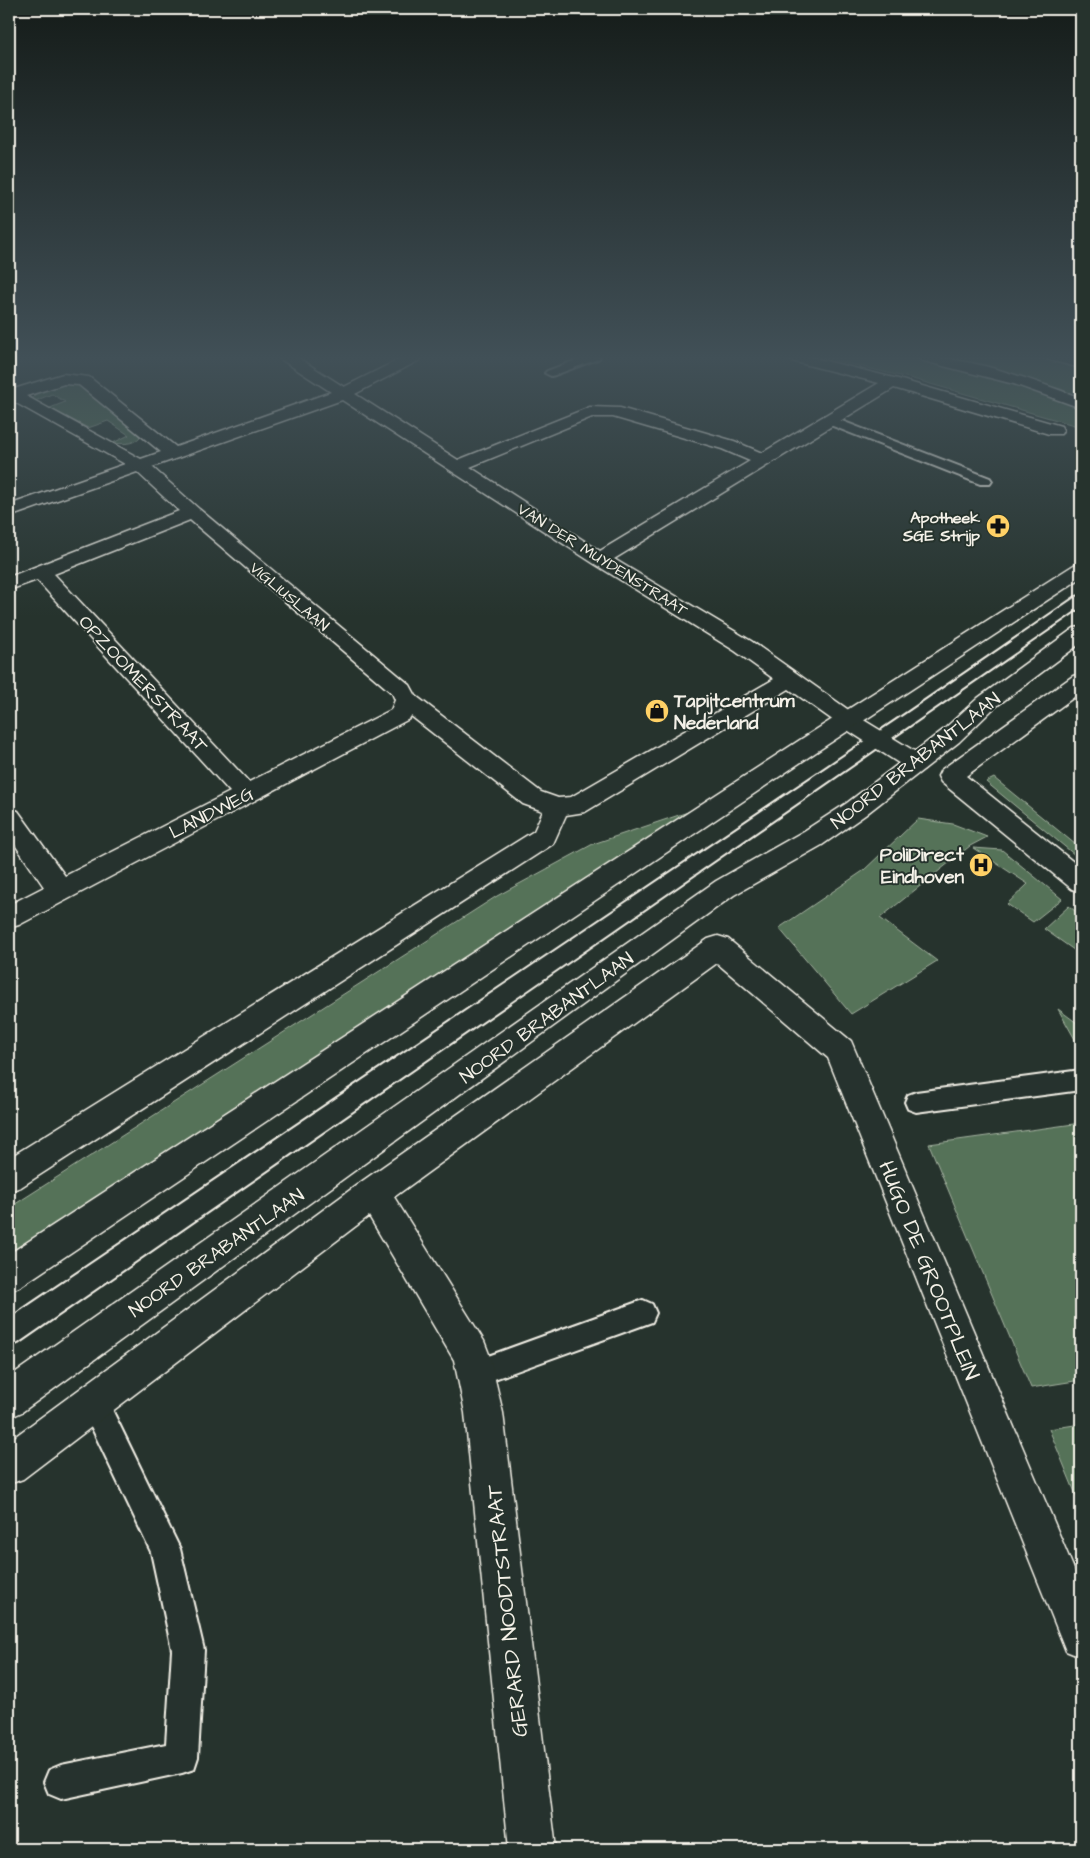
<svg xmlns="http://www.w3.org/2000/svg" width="1090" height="1858" viewBox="0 0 1090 1858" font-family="'Architects Daughter',sans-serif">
	<rect width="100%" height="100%" fill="#26332d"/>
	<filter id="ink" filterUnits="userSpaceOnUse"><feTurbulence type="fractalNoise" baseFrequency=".02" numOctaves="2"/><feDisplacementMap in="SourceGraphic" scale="10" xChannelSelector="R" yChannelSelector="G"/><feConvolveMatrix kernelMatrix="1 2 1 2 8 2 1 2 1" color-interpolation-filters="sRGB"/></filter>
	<g filter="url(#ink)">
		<!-- green -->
		<path fill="#557258" stroke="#a4b2a0" d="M821,357H914L1046,394L1079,407L1081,409V427L913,379Z
			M943,357H1032L1081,368V399L1061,389Z
			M76,384L137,433L140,437C133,445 122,444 113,443L129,435L108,421L88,428L50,408L65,402L52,394L35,401L33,397C43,386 62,384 76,384Z
			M994,778L1081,849V860L986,782Z
			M688,812L554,902L9,1260V1208L497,896L593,844Z
			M918,819L953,824L987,837L970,846L880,918L937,961L851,1014L779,928L863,871Z
			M973,848L1002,850L1062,899L1033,922L1007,904L1028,884Z
			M1069,906L1081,916V955L1044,929Z
			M1058,1009L1081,1026V1050Z
			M1081,1123V1380L1031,1388L929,1144Z
			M1081,1424V1507L1049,1429Z"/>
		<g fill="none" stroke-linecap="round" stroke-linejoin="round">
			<!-- service casing -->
			<g stroke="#f4f1e8" stroke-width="4">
				<path id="service" d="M584,357H600L598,359L555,375L551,376L545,373L547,371Z
					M829,416L990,478L992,481L990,484H980L825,423L823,420Z
					M1081,596V607L18,1343L9,1347V1319L910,711L1076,597Z
					M1081,1070V1090L916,1112L908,1109L905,1102L908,1095L916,1092Z
					M643,1300L652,1304L656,1313L652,1322L475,1386L466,1382L462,1373L466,1364Z
					M93,1387L103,1391L180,1549L204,1650L198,1757L194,1769L182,1773L61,1799L49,1794L44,1782L49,1770L61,1765L166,1744L172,1650L151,1552L79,1401L83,1391Z"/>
			</g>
			<!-- minor casing -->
			<g stroke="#f4f1e8" stroke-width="3">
				<path id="minor" d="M280,357H297L344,387L404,357H422L420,360L355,394L458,460L590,407L620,408L734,441L762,453L879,383L788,360L786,357H810L898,379L1061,426L1063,430L1061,434H1049L894,388L614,559L751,641L857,716L924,757L928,763L924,769L916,771L908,769L841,726L789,689L585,812L566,815L553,844L21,1187L9,1191V1158L534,831L543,811L523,804L411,716L409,719L19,925L9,928V905L44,887L9,836V808L18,811L65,876L230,792L37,580L9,590V577L179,511L137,472L9,517V505L125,464L9,399V388L14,389L63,374L89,377L176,447L331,392L282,360ZM64,384L79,385L161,452L141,459L26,396ZM342,400L593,563L735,651L774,679L571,797L558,798L541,792L416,696L410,685L199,509L152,467ZM592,417H613L722,449L750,461L600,551L470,467ZM190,520L392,693L395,700L391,710L249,782L54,574Z
					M1081,674V692L966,776L1081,868V892L1072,889L941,782L938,776L941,770L1073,676Z
					M718,936L728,939L851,1041L1081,1586V1657L1066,1651L828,1058L717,963L394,1197L484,1341L489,1354L503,1413L556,1849H509L465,1413L454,1360L369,1216L23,1479L9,1484V1441L361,1182L708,939Z"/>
			</g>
			<!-- secondary casing -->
			<g stroke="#f4f1e8" stroke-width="3">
				<path id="secondary" d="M1081,563V578L819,750L21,1286L9,1291V1254L803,738L1074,565Z
					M1081,627V643L994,708L959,742L865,815L822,845L734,895L22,1412L9,1418V1377L716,881L804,831L847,803L943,730L978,698L1074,628Z"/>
			</g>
			<!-- trunk casing -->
			<g stroke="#f4f1e8" stroke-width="3">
				<path id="trunk" d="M918,357C973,357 1029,379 1081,398V408L1014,384L920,360Z
					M1047,357L1081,358V368L1050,360Z"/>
			</g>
			<!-- service -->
			<use href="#service" fill="#26332d" fill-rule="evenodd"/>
			<!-- minor -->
			<use href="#minor" fill="#26332d" fill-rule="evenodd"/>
			<!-- secondary -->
			<use href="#secondary" fill="#26332d" fill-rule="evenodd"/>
			<!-- trunk -->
			<use href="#trunk" fill="#26332d" fill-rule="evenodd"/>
		</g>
	</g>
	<!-- sky -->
	<linearGradient id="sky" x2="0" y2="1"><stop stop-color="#151c19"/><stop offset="0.58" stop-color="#415057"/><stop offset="1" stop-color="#415057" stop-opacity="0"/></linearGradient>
	<rect width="1090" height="617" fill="url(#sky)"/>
	<!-- icons -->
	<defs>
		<g id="pharmacy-disc" transform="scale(1.25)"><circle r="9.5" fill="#ffd166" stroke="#26332d"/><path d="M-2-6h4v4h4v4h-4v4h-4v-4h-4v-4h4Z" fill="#111"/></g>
		<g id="shop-disc" transform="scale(1.25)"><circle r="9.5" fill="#ffd166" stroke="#26332d"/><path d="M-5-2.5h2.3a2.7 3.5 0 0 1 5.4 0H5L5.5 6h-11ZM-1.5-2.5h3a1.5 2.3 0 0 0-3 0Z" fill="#111"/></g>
		<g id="hospital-disc" transform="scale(1.25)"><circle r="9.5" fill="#ffd166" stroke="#26332d"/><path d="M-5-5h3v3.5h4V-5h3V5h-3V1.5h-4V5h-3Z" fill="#111"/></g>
	</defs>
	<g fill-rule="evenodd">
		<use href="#pharmacy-disc" x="998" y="526"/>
		<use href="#shop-disc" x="657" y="711"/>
		<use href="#hospital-disc" x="981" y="865"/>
	</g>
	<g text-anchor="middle" stroke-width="4" stroke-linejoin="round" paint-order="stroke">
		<!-- far-poi labels -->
		<g font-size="16" font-weight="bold" fill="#f4f1e8" stroke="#26332d" text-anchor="end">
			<text x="980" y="523">Apotheek<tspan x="980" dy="18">SGE Strijp</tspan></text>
		</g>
		<!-- far-street labels -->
		<g font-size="16" fill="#f4f1e8" stroke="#26332d">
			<text transform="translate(603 559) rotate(32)" y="6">VAN DER MUYDENSTRAAT</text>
			<text transform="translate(290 596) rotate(40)" y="6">VIGLIUSLAAN</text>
		</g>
		<!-- street labels -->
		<g font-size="19" fill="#f4f1e8" stroke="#26332d">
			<text transform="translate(144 683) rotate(47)" y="7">OPZOOMERSTRAAT</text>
			<text transform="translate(915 760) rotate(-38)" y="7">NOORD BRABANTLAAN</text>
			<text transform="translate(211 812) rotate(-27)" y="7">LANDWEG</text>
			<text transform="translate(546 1017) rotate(-36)" y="7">NOORD BRABANTLAAN</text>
			<text transform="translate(216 1252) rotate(-35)" y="7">NOORD BRABANTLAAN</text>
		</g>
		<!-- poi labels -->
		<g font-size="19" font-weight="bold" fill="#f4f1e8" stroke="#26332d" text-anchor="start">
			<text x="674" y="707">Tapijtcentrum<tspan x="674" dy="22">Nederland</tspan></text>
			<text x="964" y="861" text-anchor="end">PoliDirect<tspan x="964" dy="22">Eindhoven</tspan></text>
		</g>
		<!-- near-street labels -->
		<g font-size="22" fill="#f4f1e8" stroke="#26332d">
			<text transform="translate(930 1270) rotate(68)" y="8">HUGO DE GROOTPLEIN</text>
			<text transform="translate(506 1611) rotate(-96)" y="8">GERARD NOODTSTRAAT</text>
		</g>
	</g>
	<!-- margin -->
	<rect width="1090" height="1858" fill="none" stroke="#26332d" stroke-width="30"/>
	<rect x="15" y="15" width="1060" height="1828" fill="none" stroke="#f4f1e8" stroke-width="2" filter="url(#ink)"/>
</svg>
